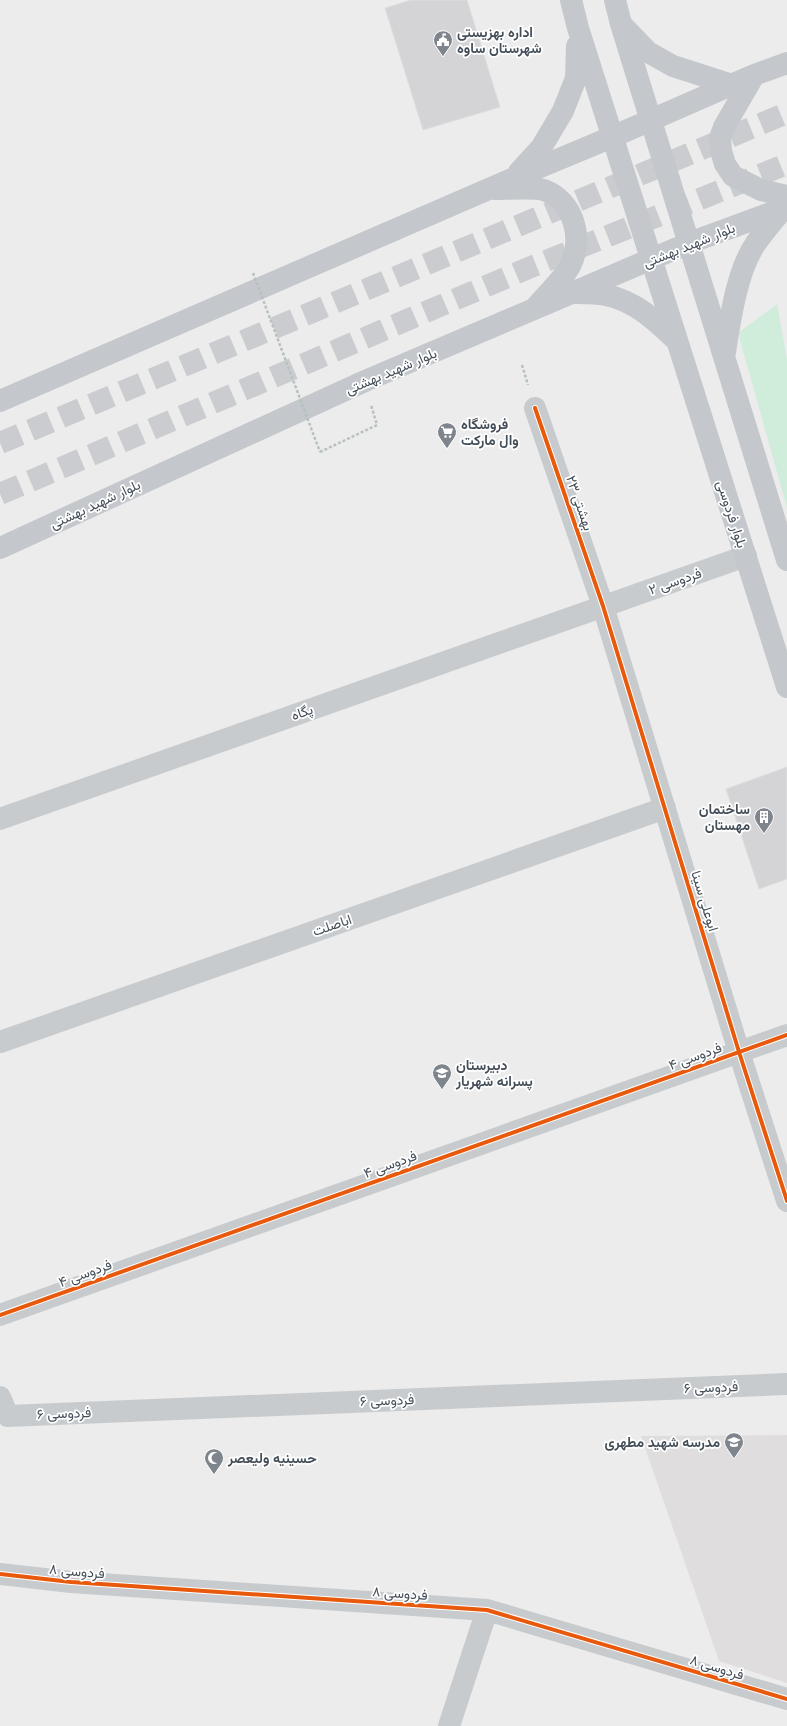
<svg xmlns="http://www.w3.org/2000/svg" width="787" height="1726" viewBox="0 0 787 1726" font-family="'Open Sans',Vazirmatn,sans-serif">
	<rect width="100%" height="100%" fill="#edecec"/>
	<!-- education -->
	<path fill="#dfddde" d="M787,1435V1683L719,1661L641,1436Z"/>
	<!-- green -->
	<path fill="#d0eddc" d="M777,304L787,359V508L738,333Z"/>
	<!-- building -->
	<path fill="#d4d4d7" stroke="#dededf" d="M411,0H467L500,107L423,130L385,8Z
		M787,767V879L759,889L726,789Z"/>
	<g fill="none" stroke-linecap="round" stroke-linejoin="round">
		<!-- major-tunnel -->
		<path stroke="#cbcccf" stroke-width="22" stroke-dasharray="22 11" stroke-linecap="butt" d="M0,443L787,113
			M0,494L531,267L787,164"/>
		<!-- path -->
		<path stroke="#b6c2be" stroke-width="2.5" stroke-dasharray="3 2" stroke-linecap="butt" d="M522,365L528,385
			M320,452L377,425L371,405"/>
		<!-- minor -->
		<path stroke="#c8cbcd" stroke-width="22" d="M535,408L603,606L739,1052L787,1201
			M0,819L746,556
			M0,1042L665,808
			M0,1315L787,1035
			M0,1397L8,1416L787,1384
			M0,1574L71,1582L487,1610L787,1699
			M449,1726L487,1610"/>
		<!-- major -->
		<path stroke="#c4c7cb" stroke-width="22" d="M571,0L578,28L787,687
			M615,0L621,24L787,560
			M624,27L648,52L673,66L732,85
			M754,75L724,127L720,138L721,151L725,164L733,176L761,190L787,196
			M519,172L541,148L563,111L576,78L577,46
			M495,189C507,189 535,187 544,190C574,201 584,239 570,266C564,278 546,295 537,306
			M577,293C586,293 596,293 606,295C635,301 655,320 676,340
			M725,352C730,320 737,270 756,243C764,231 774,220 783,209
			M0,401L514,178L612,137L754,75L787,63
			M0,548L365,381L689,243L787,207"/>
		<!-- path-bridge -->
		<path stroke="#b6c2be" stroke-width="2.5" stroke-dasharray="3 2" stroke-linecap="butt" d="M253,273L320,452"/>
		<!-- cycleway casing -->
		<g stroke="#fff" stroke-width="6">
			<path id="cycleway" d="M535,408L603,606L739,1052L787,1201
				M0,1315L787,1035
				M0,1574L71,1582L487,1610L787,1699"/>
		</g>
		<!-- cycleway -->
		<use href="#cycleway" stroke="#e8590c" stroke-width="4"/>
	</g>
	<!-- icons -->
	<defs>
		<g id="civic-pin" transform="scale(1)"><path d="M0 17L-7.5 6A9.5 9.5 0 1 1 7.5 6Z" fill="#7f858c" stroke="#fff"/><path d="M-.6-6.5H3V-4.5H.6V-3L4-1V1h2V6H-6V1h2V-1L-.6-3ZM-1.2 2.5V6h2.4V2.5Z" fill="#fff"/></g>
		<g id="supermarket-pin" transform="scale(1)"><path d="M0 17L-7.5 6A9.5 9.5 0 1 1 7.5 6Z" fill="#7f858c" stroke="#fff"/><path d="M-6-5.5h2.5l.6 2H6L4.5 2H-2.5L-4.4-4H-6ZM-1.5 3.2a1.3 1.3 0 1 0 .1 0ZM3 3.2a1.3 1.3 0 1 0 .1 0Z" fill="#fff"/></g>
		<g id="building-pin" transform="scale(1)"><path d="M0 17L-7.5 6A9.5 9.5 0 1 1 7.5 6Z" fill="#7f858c" stroke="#fff"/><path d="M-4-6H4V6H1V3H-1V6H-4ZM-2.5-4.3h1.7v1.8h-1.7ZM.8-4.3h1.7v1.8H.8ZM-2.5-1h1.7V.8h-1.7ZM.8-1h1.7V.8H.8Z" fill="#fff"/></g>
		<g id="school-pin" transform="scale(1)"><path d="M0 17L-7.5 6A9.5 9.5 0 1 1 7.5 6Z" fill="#7f858c" stroke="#fff"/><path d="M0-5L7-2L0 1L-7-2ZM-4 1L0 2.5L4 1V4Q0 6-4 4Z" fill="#fff"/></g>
		<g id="mosque-pin" transform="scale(1)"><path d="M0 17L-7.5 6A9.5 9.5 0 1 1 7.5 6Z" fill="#7f858c" stroke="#fff"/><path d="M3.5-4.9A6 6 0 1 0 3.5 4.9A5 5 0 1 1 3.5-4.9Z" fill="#fff"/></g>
	</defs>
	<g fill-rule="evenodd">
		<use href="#civic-pin" x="443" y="40"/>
		<use href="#supermarket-pin" x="447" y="432"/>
		<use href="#building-pin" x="764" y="817"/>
		<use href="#school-pin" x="442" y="1073"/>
		<use href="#school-pin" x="734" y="1442"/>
		<use href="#mosque-pin" x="214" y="1458"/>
	</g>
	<g text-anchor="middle" stroke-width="3.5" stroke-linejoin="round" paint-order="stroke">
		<!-- poi labels -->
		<g font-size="14" font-weight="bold" fill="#444e59" stroke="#fff" text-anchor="start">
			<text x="457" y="37">اداره بهزیستی<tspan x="457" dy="16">شهرستان ساوه</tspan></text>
			<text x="461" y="429">فروشگاه<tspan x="461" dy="16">وال مارکت</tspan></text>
			<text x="750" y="814" text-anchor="end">ساختمان<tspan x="750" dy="16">مهستان</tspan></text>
			<text x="456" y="1070">دبیرستان<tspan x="456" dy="16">پسرانه شهریار</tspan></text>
			<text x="720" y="1447" text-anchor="end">مدرسه شهید مطهری</text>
			<text x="228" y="1463">حسینیه ولیعصر</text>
		</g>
		<!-- street labels -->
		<g font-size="14" fill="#444e59" stroke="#fff">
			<text transform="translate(689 245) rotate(-22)" y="5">بلوار شهید بهشتی</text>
			<text transform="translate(391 371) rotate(-23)" y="5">بلوار شهید بهشتی</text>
			<text transform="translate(580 503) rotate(71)" y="5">بهشتی ۲۳</text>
			<text transform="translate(95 504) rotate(-25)" y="5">بلوار شهید بهشتی</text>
			<text transform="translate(732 514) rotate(72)" y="5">بلوار فردوسی</text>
			<text transform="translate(675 581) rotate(-19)" y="5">فردوسی ۲</text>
			<text transform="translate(302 712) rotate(-19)" y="5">پگاه</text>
			<text transform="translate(705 901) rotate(73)" y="5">ابوعلی سینا</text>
			<text transform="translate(332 925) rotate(-19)" y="5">اباصلت</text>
			<text transform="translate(695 1056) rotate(-20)" y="5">فردوسی ۴</text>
			<text transform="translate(390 1164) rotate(-20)" y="5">فردوسی ۴</text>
			<text transform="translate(85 1273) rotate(-20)" y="5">فردوسی ۴</text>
			<text transform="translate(711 1387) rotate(-2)" y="5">فردوسی ۶</text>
			<text transform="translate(387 1400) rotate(-2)" y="5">فردوسی ۶</text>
			<text transform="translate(64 1413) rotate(-2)" y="5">فردوسی ۶</text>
			<text transform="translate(77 1571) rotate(5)" y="5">فردوسی ۸</text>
			<text transform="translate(400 1593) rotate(4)" y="5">فردوسی ۸</text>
			<text transform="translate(717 1667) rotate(17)" y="5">فردوسی ۸</text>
		</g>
	</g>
</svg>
